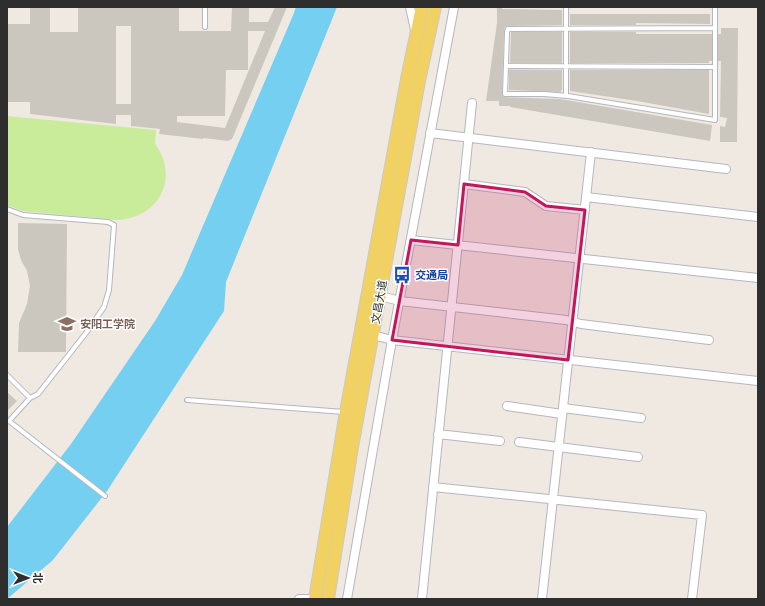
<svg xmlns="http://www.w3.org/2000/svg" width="765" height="606" viewBox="0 0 765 606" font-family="Ubuntu,'Noto Sans SC',sans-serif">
	<rect width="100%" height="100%" fill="#efe9e1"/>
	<!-- pitch -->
	<path fill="#c9ec9a" d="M7,116L156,130L155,144C180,178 159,218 117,220L22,211L7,205Z"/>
	<!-- water -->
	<path fill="#75cff0" d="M296,7H337L226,282L224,311L107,491L53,560L7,599V527L71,444L155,321L182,275L294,13Z"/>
	<!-- building -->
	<path fill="#cbc7bf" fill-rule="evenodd" d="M30,7H50V32H78V7H179V31H231L232,7H249V22H268L275,7H287L232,139L228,141L203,138V139L159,134L160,129L131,126V115H116V124L30,114V102H7V24H30ZM116,26H131V104H116ZM248,31H265L225,128L177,122V116H225L226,70H248Z
		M497,7H502V9L562,10V25L508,26L505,27L504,32L502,94L503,97L560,99L712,125L710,141L510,107V106H499V101H486L497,23Z
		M570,14H710V24L636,23V25H570Z
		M721,28H738L737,142H720V126L725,127L727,118L720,117L721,61H718V34H721Z
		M511,32H562V63H510Z
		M570,32H636V34H712V61H709V63H570Z
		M509,70H562V90H561V92L509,90Z
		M570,70H709V114L637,101L570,91Z
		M18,223L67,224L66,352H18L19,323L27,304L30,286L27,271L21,260L18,249Z
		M7,392L17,401L7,411Z"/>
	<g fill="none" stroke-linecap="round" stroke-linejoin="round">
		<!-- lane casing -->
		<g stroke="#b4b7c1" stroke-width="6">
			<path id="lane" d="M566,7V96
				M205,27V7
				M715,28L508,29L507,32L505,94H544L568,96L715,120V7
				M506,66L715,67
				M7,209L23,215L108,222L114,225L109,290L104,307L86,333L38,394L30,398L9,421L105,496
				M7,375L30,398
				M187,400L344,412"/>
		</g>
		<!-- street casing -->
		<g stroke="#b4b7c1" stroke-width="10">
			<path id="street" d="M410,7L415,30
				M430,133L726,169
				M464,184L525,192L546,206L585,210
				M586,197L758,217
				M411,240L758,278
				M380,296L400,301L566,320L581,324L709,340
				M373,335L392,340L758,381
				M507,406L562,414
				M563,408L641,418
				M438,434L500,441
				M519,442L638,457
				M433,487L702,515L692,599
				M299,599H315
				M347,599L392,340L454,7
				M422,599L472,103
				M542,599L591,152"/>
		</g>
		<!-- primary casing -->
		<g stroke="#c9c9c9" stroke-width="14">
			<path id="primary" d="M315,599L346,412L407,79L422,7
				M328,599L352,447L419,81L435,7"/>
		</g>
		<!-- lane -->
		<use href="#lane" stroke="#fff" stroke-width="4"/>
		<!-- street -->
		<use href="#street" stroke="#fff" stroke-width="8"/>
		<!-- primary -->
		<use href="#primary" stroke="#f2d163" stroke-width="12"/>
	</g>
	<!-- marked area -->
	<path fill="#c2185b" fill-opacity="0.2" stroke="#c2185b" stroke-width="3" stroke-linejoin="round" d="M464,184L525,192L546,206L585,210L568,360L392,340L411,240L458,245Z"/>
	<!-- icons -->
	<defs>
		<g id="bus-bare" transform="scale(1.38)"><path d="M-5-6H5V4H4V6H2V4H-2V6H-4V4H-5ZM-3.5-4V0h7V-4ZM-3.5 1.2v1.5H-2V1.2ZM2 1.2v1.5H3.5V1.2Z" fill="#1a4fb4" stroke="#fff" stroke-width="2.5" paint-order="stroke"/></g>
		<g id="university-bare" transform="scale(1.38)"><path d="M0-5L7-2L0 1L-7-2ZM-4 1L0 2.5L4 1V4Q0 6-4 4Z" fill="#8d6e63" stroke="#fff" stroke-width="2.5" paint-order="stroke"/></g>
	</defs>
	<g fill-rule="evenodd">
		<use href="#bus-bare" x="402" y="275"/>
		<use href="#university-bare" x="67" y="324"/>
	</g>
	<g text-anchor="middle" stroke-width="3" stroke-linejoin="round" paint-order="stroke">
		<!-- transit labels -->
		<g font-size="11" font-weight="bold" fill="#164399" stroke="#fff" text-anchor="start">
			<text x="415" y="279">交通局</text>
		</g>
		<!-- street labels -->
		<g font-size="11" fill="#2e2e2e" stroke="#fff">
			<text transform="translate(379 302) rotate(-80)" y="4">文昌大道</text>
		</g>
		<!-- education labels -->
		<g font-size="11" font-weight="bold" fill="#785e54" stroke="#fff" text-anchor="start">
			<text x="80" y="328">安阳工学院</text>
		</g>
	</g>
	<!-- border -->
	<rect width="765" height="606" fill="none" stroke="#2e2e2e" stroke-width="16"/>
	<!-- north arrow -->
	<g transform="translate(28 578) rotate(90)" stroke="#ffffff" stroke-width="3" paint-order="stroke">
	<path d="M0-3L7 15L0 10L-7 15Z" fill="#2e2e2e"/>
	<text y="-6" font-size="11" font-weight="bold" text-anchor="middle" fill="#2e2e2e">北</text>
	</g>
</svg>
